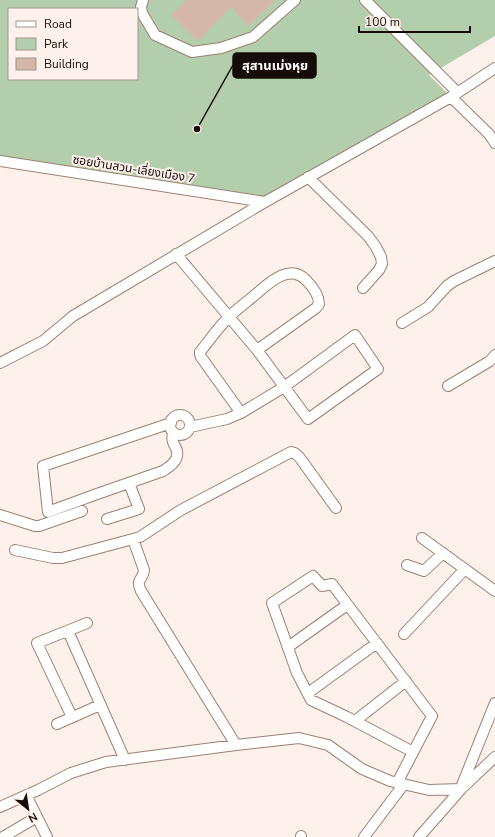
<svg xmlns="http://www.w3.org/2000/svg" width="495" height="837" viewBox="0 0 495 837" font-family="'Nunito Sans','Noto Sans Thai',sans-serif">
	<rect width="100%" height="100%" fill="#fef1eb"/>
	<!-- green -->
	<path fill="#b2ceac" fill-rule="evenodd" d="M0,0H495V36L429,75L451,97L265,202L0,161ZM9,9H137V79H9Z"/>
	<!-- building -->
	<path fill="#d4b7a8" d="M186,0H276L248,26L231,7L198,41L171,15Z"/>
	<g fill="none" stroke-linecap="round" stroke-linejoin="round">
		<!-- minor casing -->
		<g stroke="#9c8173" stroke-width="12">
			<path id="minor" d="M143,0L141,7L142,13L155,35L192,52L221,48L253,37L295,0
				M365,0L457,92
				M451,97L489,134L495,143
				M0,161L265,202
				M308,177L368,236L376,247L381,257L382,264L379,270L363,288
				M176,254L257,350L308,419L378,369L355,335L284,387L241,413L227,419L190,427
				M402,323L428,307L447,286L454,281L495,261
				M0,363L43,341L73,316L265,202L451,97L495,68
				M448,386L490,361L495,355
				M241,413L201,357L200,354V352C209,341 219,326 230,316C238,308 247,302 256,294C269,283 289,263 306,280C312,286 319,295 319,304L316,308L257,350
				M170 425a10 10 0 1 1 20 0a10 10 0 1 1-20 0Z
				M171,423L43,466L48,512L97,494L163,471C169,467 179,461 177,451C174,442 171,444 173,432
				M0,515L35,526H39L82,511
				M107,519L139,509L129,483
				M422,538L495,591
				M133,539L144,570C143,581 135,578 141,591L236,745
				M15,550L53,558H62L133,539L140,537L181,510L291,452C295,452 297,455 300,458L336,508
				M407,565L424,571L443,553
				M68,631L125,760
				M404,634L465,569
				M288,647L347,605
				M308,693L377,643
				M72,717L37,643L87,623
				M355,721L406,681
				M57,724L100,705
				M397,783L432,716L332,584L322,586L313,576L272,603L297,673L311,700L347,717L413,752
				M462,785L495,703
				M26,795L47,837
				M0,807L38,790L71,773L106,762L236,745L299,738L328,745L362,769L390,781L429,790L461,789
				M3,837L37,817
				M301,837V836
				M364,837L404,784
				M419,837L449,803L461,789L495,757"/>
		</g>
		<!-- minor -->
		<use href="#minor" stroke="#fff" stroke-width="10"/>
	</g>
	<g text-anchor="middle" stroke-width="4" stroke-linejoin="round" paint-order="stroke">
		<!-- street labels -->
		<g font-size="12" fill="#160c07" stroke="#fef1eb">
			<text transform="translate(134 169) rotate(9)" y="4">ซอยบ้านสวน-เลี่ยงเมือง 7</text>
		</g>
	</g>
	<!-- callouts -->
	<path fill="none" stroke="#160c07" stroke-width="1.5" d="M197 129L233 65"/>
	<circle fill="#160c07" stroke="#fef1eb" stroke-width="1.5" cx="197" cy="129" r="4"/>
	<rect fill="#160c07" stroke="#160c07" stroke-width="1.5" x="233" y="53" width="83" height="25" rx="4"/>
	<g font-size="13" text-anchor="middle" font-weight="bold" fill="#fff">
		<text x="275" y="70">สุสานเม่งหุย</text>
	</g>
	<!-- legend -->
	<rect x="8" y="8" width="130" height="72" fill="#fef1eb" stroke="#a19590"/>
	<rect x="16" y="21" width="20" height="6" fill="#ffffff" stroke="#a19590"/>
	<text x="44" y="28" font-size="12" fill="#160c07">Road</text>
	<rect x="16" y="38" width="20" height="12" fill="#b2ceac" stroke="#a19590"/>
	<text x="44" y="48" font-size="12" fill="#160c07">Park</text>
	<rect x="16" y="58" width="20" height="12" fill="#d4b7a8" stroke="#a19590"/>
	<text x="44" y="68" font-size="12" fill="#160c07">Building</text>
	<!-- north arrow -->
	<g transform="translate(28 809) rotate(150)" stroke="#fef1eb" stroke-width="3" paint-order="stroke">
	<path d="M0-3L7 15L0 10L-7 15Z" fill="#160c07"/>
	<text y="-6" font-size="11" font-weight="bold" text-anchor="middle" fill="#160c07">N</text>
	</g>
	<!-- scale -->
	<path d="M359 26v6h111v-6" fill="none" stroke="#160c07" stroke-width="2"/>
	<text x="365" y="26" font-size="12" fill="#160c07" stroke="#fef1eb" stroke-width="3" paint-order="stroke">100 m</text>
</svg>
